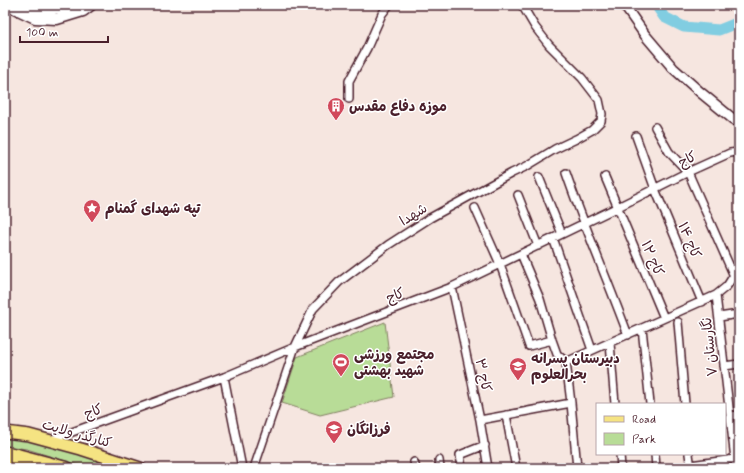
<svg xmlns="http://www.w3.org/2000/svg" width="744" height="473" viewBox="0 0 744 473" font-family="Mynerve,'Playpen Sans Arabic',sans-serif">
	<rect width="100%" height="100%" fill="#f6e6e0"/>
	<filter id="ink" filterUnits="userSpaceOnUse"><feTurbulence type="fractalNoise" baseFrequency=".025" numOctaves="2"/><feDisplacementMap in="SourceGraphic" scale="8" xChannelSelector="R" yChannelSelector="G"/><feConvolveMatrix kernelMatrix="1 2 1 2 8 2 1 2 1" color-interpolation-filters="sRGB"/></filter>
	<g filter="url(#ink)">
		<!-- green -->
		<path fill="#b8dc97" stroke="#817e61" d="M385,322L394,397L320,415L282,403L297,357Z
			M5,435L24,437L125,468H88L27,449L5,446Z"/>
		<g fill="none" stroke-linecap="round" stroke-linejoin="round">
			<!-- river -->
			<path stroke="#81cde1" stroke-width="11" d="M656,5L664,17L684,27L719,30L739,22"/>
			<!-- minor casing -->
			<g stroke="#4a1f2b" stroke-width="10">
				<path id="minor" d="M349,99V81L367,48L382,14L389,5
					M655,127L669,152L688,172L734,276
					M636,136L655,189L702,302
					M566,173C585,228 608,281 628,335
					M539,177L562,234
					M605,177L664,318
					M518,195L538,246
					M475,208L500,264L529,346L552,340
					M553,238L592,350
					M521,254L540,299L552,340L557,354L566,362L716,295L727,286L739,267
					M452,287L480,420L488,468
					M716,295L736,468
					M719,317L739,314
					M678,322L685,404
					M642,328L650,404
					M610,343L615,404
					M566,362L571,403L577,468
					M724,366L739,364
					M224,377L242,468
					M506,415L516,468
					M730,416L739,415
					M480,420L571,403
					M50,440L224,377L295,347L452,287L618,207L688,172L730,153L739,152
					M620,454L621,468
					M655,454L656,468
					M689,454L691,468
					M439,460L440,468
					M414,462L416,468
					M690,465L735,459
					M254,468L295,347L313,309L339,282L388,245L430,218L512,173L527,166L555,149L576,139L592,130L601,121L602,114L599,100L582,78L549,45L535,27L522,5
					M462,468L460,455L485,445"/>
			</g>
			<!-- tertiary casing -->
			<g stroke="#4a1f2b" stroke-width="12">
				<path id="tertiary" d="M624,5L645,35L673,68L700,92L733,119L739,123"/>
			</g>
			<!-- secondary casing -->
			<g stroke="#4a1f2b" stroke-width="13">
				<path id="secondary" d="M11,5L16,9L35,18L57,19L83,11L91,5
					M26,5C43,13 54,10 72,5"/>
			</g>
			<!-- primary casing -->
			<g stroke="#4a1f2b" stroke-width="14">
				<path id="primary" d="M5,432L29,435L81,449L140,468
					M5,452L19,455L68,468
					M5,463L27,468"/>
			</g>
			<!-- minor -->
			<use href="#minor" stroke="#fff" stroke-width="7"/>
			<!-- tertiary -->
			<use href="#tertiary" stroke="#fff" stroke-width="9"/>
			<!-- secondary -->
			<use href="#secondary" stroke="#fff" stroke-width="10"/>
			<!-- primary -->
			<use href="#primary" stroke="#f5e382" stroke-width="11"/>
		</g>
	</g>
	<!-- icons -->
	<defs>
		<g id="building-pin" transform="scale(0.9)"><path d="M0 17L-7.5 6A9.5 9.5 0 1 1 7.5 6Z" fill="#d1495b" stroke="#fff"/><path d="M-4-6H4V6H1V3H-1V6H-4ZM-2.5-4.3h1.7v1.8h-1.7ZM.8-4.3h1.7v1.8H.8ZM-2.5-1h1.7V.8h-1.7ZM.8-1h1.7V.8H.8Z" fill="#fff"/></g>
		<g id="sight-pin" transform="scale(0.9)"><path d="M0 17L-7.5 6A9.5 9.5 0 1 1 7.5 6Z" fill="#d1495b" stroke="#fff"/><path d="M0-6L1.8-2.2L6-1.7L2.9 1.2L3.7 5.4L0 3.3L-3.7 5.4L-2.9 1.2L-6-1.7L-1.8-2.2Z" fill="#fff"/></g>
		<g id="stadium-pin" transform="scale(0.9)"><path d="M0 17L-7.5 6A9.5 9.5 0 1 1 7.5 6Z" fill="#d1495b" stroke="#fff"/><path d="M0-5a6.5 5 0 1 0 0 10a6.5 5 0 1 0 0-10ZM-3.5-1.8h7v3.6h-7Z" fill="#fff"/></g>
		<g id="school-pin" transform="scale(0.9)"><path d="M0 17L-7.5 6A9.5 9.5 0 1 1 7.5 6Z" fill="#d1495b" stroke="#fff"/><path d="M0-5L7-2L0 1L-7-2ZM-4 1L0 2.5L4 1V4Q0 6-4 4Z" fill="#fff"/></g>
	</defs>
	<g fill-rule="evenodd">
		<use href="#building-pin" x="336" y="106"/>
		<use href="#sight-pin" x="92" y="208"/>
		<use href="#stadium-pin" x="341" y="362"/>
		<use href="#school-pin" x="518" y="366"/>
		<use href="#school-pin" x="334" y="429"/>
	</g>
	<g text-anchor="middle" stroke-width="3" stroke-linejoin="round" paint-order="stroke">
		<!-- poi labels -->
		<g font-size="14" font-weight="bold" fill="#4a1f2b" stroke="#fff" text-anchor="start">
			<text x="349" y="111">موزه دفاع مقدس</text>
			<text x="105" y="213">تپه شهدای گمنام</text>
			<text x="354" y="359">مجتمع ورزشی<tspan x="354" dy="16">شهید بهشتی</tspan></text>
			<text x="531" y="363">دبیرستان پسرانه<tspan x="531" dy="16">بحرالعلوم</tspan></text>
			<text x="347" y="434">فرزانگان</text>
		</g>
		<!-- street labels -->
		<g font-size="14" fill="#4a1f2b" stroke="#fff">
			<text transform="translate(687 159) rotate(-26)" y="5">کاج</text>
			<text transform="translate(413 214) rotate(-32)" y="5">شهدا</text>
			<text transform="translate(690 240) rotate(67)" y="5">کاج ۱۴</text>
			<text transform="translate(653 258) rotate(67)" y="5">کاج ۱۲</text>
			<text transform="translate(395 295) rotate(-21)" y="5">کاج</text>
			<text transform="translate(709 347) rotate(-96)" y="5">نگارستان ۷</text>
			<text transform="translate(484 375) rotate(78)" y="5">کاج ۳</text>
			<text transform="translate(93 411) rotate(-20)" y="5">کاج</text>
			<text transform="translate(77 433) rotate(16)" y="5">کنارگذر ولایت</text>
		</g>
	</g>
	<!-- margin -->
	<rect width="744" height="473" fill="none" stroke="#fff" stroke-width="20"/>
	<rect x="10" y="10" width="724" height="453" fill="none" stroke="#4a1f2b" stroke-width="1.5" filter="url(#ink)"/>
	<!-- legend -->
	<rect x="596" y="403" width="130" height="52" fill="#ffffff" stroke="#b7a5aa"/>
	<rect x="604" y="416" width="20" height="6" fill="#f5e382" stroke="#b7a5aa"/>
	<text x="632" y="423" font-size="12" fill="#4a1f2b">Road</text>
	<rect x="604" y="433" width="20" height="12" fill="#b8dc97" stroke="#b7a5aa"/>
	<text x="632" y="443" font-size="12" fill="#4a1f2b">Park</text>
	<!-- scale -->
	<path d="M20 36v6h88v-6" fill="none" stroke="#4a1f2b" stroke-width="2"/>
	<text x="26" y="36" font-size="12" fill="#4a1f2b" stroke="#ffffff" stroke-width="3" paint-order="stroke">100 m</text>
</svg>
